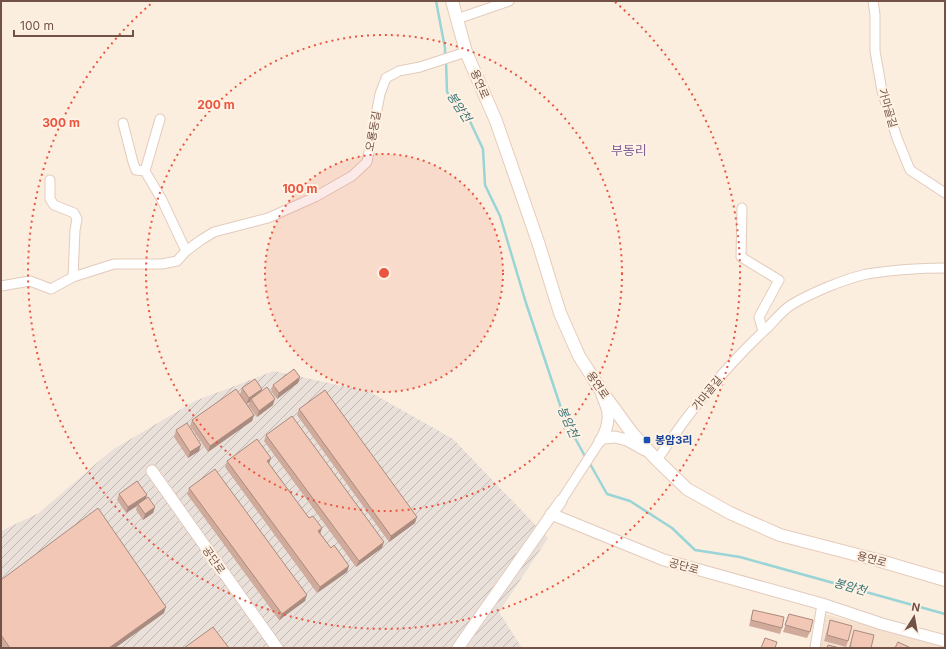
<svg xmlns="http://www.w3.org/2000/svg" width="946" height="649" viewBox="0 0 946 649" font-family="Inter,'Noto Sans KR',sans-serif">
	<defs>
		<pattern id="industrial-furrows" width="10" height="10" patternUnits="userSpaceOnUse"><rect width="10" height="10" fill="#eae0da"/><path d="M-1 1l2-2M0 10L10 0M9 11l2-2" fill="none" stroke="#c2b8b3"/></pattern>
	</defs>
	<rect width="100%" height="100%" fill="#fceede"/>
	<!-- residential -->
	<path fill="#f6e1cf" d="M816,612L945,645V648H809Z"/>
	<!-- industrial -->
	<path fill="url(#industrial-furrows)" d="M274,371L370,392L453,439L548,538L499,612L522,648H1V531L39,513L112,450L195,401Z"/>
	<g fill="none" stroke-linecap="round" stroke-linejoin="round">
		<!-- stream -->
		<path stroke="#99d4d7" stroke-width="2.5" d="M436,1L445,48V56
			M446,61L447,92L467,115L483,149L485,185L500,216L526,303L565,420L586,458
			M589,462L607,494L630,501L672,528L695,550L740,557L945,614"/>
		<!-- minor casing -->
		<g stroke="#e2cbbd" stroke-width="11">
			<path id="minor" d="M873,1L875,15V51L882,91L897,138L910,170L945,193
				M457,19L509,1
				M123,123L133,162L136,170L145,171L162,200L186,251L201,240L214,232L268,218L315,197L352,176L367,162L380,94L386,78L399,71L420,67L466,52
				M145,171L160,119
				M50,180V199L54,205L74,213L77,219L75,230L73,277
				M742,208L741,257L779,280L759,317L763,331
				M1,286L30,281L51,289L73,277L114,264H162L177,261L186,251
				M657,460C688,413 725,367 767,328C774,321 783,310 791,305C811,293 844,279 867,274C892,270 919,268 945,268
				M561,501L600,441
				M815,648L822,604"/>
		</g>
		<!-- tertiary casing -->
		<g stroke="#e2cbbd" stroke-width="13">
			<path id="tertiary" d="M603,438L615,437L627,440L645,450
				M600,441C605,435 609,422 608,414C608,408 604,401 602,395
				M152,471L277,648
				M551,514L664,560L822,604L882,624L945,641
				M458,648L561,501"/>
		</g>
		<!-- secondary casing -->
		<g stroke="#e7cbba" stroke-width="14">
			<path id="secondary" d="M452,1L466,52L496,121L538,242L560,313L579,356L602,392L632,433L657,460L687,489L730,513L780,535L877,560L945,580"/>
		</g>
		<!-- minor -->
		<use href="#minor" stroke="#fff" stroke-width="9"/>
		<!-- tertiary -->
		<use href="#tertiary" stroke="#fff" stroke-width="11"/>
		<!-- secondary -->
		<use href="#secondary" stroke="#fff" stroke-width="12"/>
	</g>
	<!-- wall -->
	<path fill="#d0ab9c" d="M300,377L298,383L277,399L271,391L273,385Z
		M242,388L262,389L261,392L273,405L257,417L248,405L250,402L247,404L254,415L252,421L208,452L190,426L192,420L240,394Z
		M299,409L415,523L389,542L297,415Z
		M176,430L199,451L188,458L174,437Z
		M266,435L382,548L356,567L264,441Z
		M227,461L269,464L309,518L322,528L320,533L331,548L349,566L347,572L317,593L225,467Z
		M189,488L305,601L279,620L187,494Z
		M119,494L146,498L155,507L153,513L143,520L136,510L137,506L126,513L117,500Z
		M1,580L164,613L115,648H3L1,645Z
		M753,610L782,628L780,634L749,626Z
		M789,614L810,632L807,638L783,632Z
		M830,620L848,641L846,647L824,641Z
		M854,630L871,648H849Z"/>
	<!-- shaded-wall -->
	<path fill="#a98b7f" d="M300,377L298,383L277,399L279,393Z
		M262,389L260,395L251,399L250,402L246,404L249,398Z
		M275,399L273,405L257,417L259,411Z
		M254,415L252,421L208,452L210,446Z
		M201,445L199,451L188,458L190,452Z
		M271,458L269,464L267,461Z
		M147,495L145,501L138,504L137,506L126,513L128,507Z
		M155,507L153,513L143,520L145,514Z
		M417,517L415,523L389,542L391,536Z
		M322,528L320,534L318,531Z
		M384,542L382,548L356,567L359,561Z
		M349,566L347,572L317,593L320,587Z
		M307,595L305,601L279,620L282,614Z
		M166,607L164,613L115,648H109Z"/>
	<!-- building -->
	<path fill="#f2c7b5" stroke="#a98b7f" d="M294,369L300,377L279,393L273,385Z
		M255,379L262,389L249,398L242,388Z
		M267,387L275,399L259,411L251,399Z
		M236,389L254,415L210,446L192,420Z
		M325,390L417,517L391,536L299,409Z
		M292,416L384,542L359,561L266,435Z
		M187,423L201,445L190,452L176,430Z
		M257,439L271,458L267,461L309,518L313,516L322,528L318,531L331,548L334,545L349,566L320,587L227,461Z
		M215,469L307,595L282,614L189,488Z
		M137,481L147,495L128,507L119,494Z
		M148,497L155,507L145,514L138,504Z
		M98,508L166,607L109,648H10L1,635V580Z
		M753,610L784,617L782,628L751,620Z
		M789,614L813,620L810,632L785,625Z
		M830,620L852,626L848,641L827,635Z
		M213,627L229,648H184Z
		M854,630L874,635L871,648H856L850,647Z
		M765,638L777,642L775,648H761Z
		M898,642L911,648H895Z
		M828,645L840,648H827Z"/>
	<!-- distance rings -->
	<circle cx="384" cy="273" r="119" fill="#ea5540" fill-opacity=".12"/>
	<g fill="none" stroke="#ea5540" stroke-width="2" stroke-dasharray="2 4">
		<circle cx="384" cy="273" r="119"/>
		<circle cx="384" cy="273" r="238"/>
		<path d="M615 2A356 356 0 1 1 153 2"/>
	</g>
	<!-- markers -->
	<rect fill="#1a4fb4" stroke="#fff2e4" stroke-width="1.5" x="643" y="436" width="8" height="8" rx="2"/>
	<g text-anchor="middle" stroke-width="4" stroke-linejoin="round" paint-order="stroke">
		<!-- street labels -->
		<g font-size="11" fill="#725246" stroke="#fff2e4">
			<text transform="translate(480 84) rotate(67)" y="4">용연로</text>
			<text transform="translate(888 108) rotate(74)" y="4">가마골길</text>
			<text transform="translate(373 131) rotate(-79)" y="4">오룡동길</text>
			<text transform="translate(598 385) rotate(56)" y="4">용연로</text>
			<text transform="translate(707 393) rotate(-51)" y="4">가마골길</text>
			<text transform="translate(872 559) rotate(15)" y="4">용연로</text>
			<text transform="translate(214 560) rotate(55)" y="4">공단로</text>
			<text transform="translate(684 566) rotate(16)" y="4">공단로</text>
		</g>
		<!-- transit labels -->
		<g font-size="11" font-weight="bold" fill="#164399" stroke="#fff2e4" text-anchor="start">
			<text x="655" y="444">봉암3리</text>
		</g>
		<!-- water labels -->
		<g font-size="12" font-style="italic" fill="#3a7478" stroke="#fff2e4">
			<text transform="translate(459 107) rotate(56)" y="4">봉암천</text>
			<text transform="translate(568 422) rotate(66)" y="4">봉암천</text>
			<text transform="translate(850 587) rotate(16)" y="4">봉암천</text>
		</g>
		<!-- quarter labels -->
		<g font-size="13" fill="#7f6196" stroke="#fff2e4">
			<text x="629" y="155">부동리</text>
		</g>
	</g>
	<circle cx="384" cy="273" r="6" fill="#ea5540" stroke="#fff2e4" stroke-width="2"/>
	<g font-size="12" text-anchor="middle" font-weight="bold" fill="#ea5540" stroke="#fff2e4" stroke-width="4" stroke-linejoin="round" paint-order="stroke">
		<text x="216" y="109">200 m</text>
		<text x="61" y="127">300 m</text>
		<text x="300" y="193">100 m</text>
	</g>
	<!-- border -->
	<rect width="946" height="649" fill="none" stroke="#725246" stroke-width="4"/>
	<!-- north arrow -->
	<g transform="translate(914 617) rotate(11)" stroke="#fff2e4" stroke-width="3" paint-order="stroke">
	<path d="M0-3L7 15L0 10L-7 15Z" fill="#725246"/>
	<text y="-6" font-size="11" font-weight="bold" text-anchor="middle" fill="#725246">N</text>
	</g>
	<!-- scale -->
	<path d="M14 30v6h119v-6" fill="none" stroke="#725246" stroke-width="2"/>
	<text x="20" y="30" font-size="12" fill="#725246" stroke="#fff2e4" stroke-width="3" paint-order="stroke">100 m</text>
</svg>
